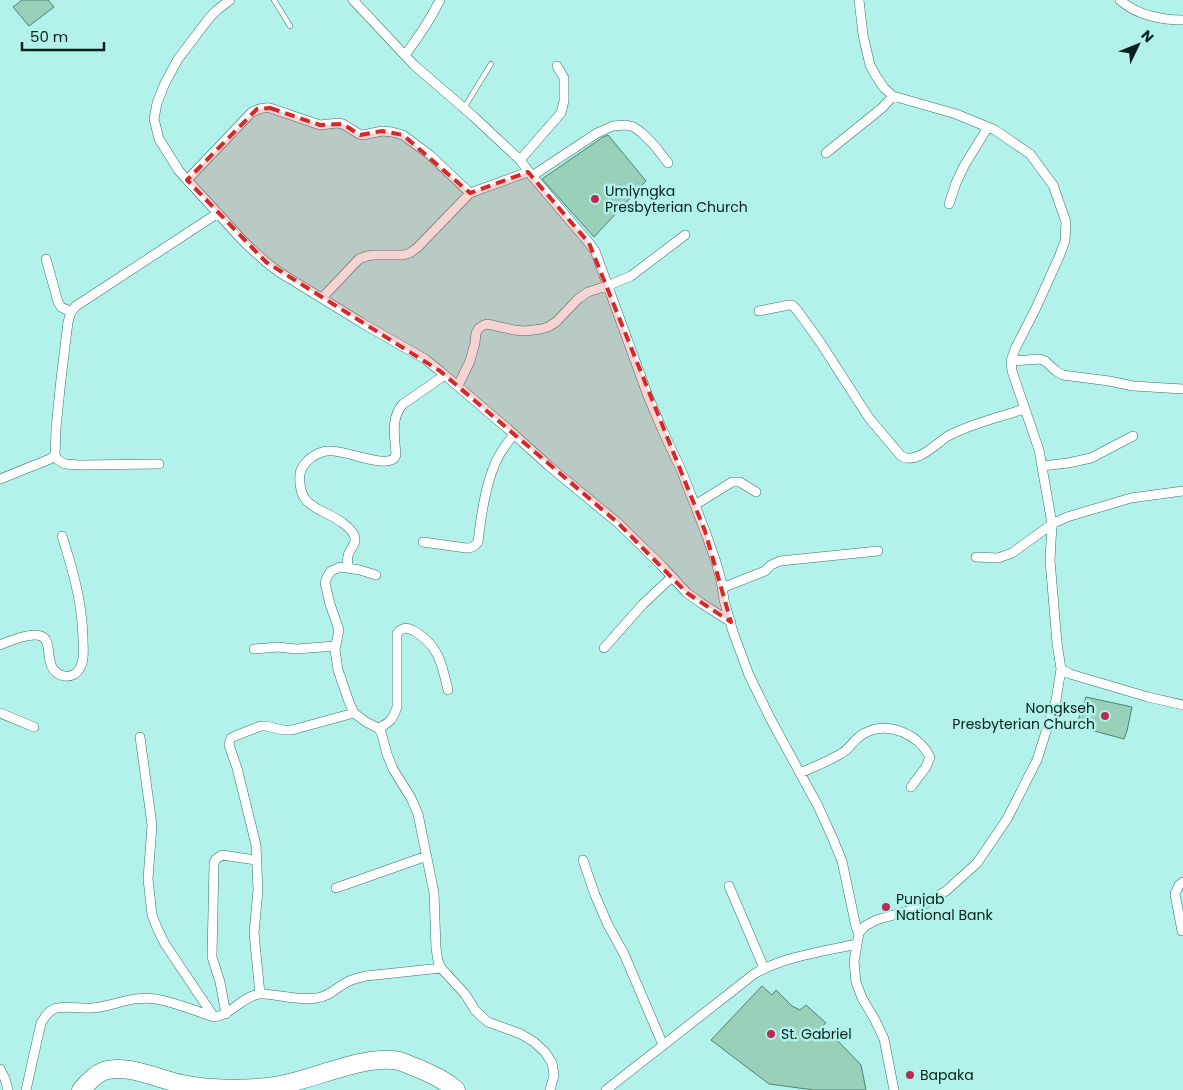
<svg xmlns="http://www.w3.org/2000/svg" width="1183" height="1090" viewBox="0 0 1183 1090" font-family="Poppins,sans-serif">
	<rect width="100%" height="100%" fill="#b2f2eb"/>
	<!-- building -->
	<path fill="#98d0b9" stroke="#4e836f" d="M22,0H48L54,7L29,26L13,7Z
		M608,135L646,181L594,237L542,179L603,137Z
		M1086,697L1132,707L1127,731L1124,739L1076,726Z
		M762,986L772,995L776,990L792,1006L800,1010L806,1005L826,1023L819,1029L830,1039L839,1042L861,1065L866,1090H814L769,1084L711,1040Z"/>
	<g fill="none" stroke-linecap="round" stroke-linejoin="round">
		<!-- lane casing -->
		<g stroke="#33726c" stroke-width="5.5">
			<path id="lane" d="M274,0L290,26
				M464,108L491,64"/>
		</g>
		<!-- street casing -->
		<g stroke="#33726c" stroke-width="10">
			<path id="street" d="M230,0L217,10L210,17L178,59L165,83L157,103L154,119L159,139L179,171L245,243L266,262L279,272L362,323L425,359L440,371L508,429L549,466L618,523L661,565L687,593L701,603L731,622
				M353,0L414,65L473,116L520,160L532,176L589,243L595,251L648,396L662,429L682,472L705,531L716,562L721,580L724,600L733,632L749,675L770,718L818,806L833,839L842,861L856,927L859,933
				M859,0L863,35L870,65L876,76L884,88L893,96L956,114L995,130L1030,154L1053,185L1066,222L1065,241L1059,257L1035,310L1015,349L1011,361L1012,371L1039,450L1052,524L1050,560L1057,643L1061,669L1056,700L1037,760L1007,819L977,863L946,891L918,908L876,920L865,926L859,933L854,962L856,982L862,998L875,1020L884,1039L894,1090
				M1120,0C1136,15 1162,20 1183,20
				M405,55C418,38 430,20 440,0
				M826,153L882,108L893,96
				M520,160L561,113L564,101V78L557,66
				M532,176L597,133L613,126L626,125L634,127L642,133L654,145L668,163
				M187,180L251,113C257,109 262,107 270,108L320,125L338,123L343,124L359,134L363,135L382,131L392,132L403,135L430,155L470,193
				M949,204L956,183L964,166L988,127
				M46,259L58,302L61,307L71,312
				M322,298L359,259L367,256L374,255H403L410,253L418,247L470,193L528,172
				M759,311L789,305H792L797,310L820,342L869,418L901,456C917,465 935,444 948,436C970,424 1000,417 1024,409
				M1011,361L1040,359L1045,361L1056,371L1063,375L1109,381L1133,386L1183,389
				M458,386L470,361L475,343L476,333L479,328L484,325L487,324L514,330L525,331L541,329L548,327L556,322L578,299L588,292L607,286L631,276L685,235
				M55,455L58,460L65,464L80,465L159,464
				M1042,466L1068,463L1091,458L1133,436
				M0,479L50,459L55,455L56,428L61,379L68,322L71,312L76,306L218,213
				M695,505L732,482H740L756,492
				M423,542L466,548C472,548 474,547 478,542C481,517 485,487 495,464C499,453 507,443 514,434
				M976,557L998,558L1012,553L1052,524L1067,517L1131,498L1183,491
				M348,568C348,564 347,560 348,556C349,549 358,544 354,535C352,531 348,527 344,524C323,507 297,510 300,474C301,466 309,458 317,454C320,453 324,451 327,451C343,449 379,466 391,460C395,459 394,458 396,455C395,438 390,418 403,404L445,375
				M376,575L360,570L340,567L331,571L327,577L325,583L330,604L339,630L335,650L338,670L349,702L354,713L366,722L378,728L381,732L387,754L393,769L411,798L418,814L434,893L436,948L438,961L441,968L465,994L475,1010L480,1015L488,1022L521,1034L534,1042L545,1052L552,1063L554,1075L550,1090
				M722,588L765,571L771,565L780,561L878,551
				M0,645C9,641 32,632 41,636C55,641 41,671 64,676C68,677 71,676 75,674C86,665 83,650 83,638C82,602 73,570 62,536
				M604,648L643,604L672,577
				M254,649L278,647L296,649L336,646
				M1061,669L1070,674L1148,697L1183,705
				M0,713L34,727
				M378,728C390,723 393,719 397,707V634C401,627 407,627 414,631C439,645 442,665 448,690
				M140,737L152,825L148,879L152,915L158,930L165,944L214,1017
				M800,773C814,767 829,761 842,753C851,748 855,737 865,733C889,721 918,734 930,757L926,767L911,787
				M583,860L595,895L608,925L624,954L663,1045
				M729,886L764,968
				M336,888L427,856
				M1182,931L1175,894L1179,885L1183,882
				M260,994L254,933L258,890L256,845L237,768L229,745L231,738L235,736L261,726H266L283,730H292L354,713
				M226,1014L220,982L212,957L214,863L216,859L222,855L256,860
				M0,1069L5,1079L8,1090
				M26,1090L41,1023C45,1017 47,1012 54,1009C65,1005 80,1009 92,1008C115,1006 132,995 156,999C174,1002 196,1011 214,1017C232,1015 241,997 259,994C264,993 269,995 274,995C288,997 303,1000 317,998C330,996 336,988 347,982C353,979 359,978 366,976L441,968
				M606,1090L754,974C782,957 825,951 857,944"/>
		</g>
		<!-- highway casing -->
		<g stroke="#33726c" stroke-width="19">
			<path id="highway" d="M81,1090C87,1083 96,1074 104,1071C125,1063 161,1080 182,1084C209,1090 253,1090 280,1085C315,1079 365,1054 399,1061C406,1063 413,1067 420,1069C433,1075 445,1080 456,1090"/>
		</g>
		<!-- lane -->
		<use href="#lane" stroke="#fff" stroke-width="4.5"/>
		<!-- street -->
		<use href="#street" stroke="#fff" stroke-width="9"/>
		<!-- highway -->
		<use href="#highway" stroke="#fff" stroke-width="18"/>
	</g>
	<!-- marked area -->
	<path fill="#d62828" fill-opacity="0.2" stroke="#d62828" stroke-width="4" stroke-dasharray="10 6" stroke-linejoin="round" d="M270,108L320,125L343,124L360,135L382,131L403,135L470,193L528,172L589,243L705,531L731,622L687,593L618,523L440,371L266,262L187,180L257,109Z"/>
	<!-- markers -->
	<g fill="#b92a57" stroke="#b2f2eb" stroke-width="2">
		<circle cx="595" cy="199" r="5"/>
		<circle cx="1105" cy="716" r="5"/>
		<circle cx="886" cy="907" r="5"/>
		<circle cx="771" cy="1034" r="5"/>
		<circle cx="910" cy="1075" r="5"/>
	</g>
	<g text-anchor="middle" stroke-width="5" stroke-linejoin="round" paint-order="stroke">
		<!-- poi labels -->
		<g font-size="14" fill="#06211e" stroke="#b2f2eb" text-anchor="start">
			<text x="605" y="196">Umlyngka<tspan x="605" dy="16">Presbyterian Church</tspan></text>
			<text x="1095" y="713" text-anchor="end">Nongkseh<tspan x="1095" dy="16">Presbyterian Church</tspan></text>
			<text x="896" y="904">Punjab<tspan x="896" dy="16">National Bank</tspan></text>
			<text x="781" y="1039">St. Gabriel</text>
			<text x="920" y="1080">Bapaka</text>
		</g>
	</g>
	<!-- north arrow -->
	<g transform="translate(1138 45) rotate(47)" stroke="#b2f2eb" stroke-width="4" paint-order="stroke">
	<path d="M0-4L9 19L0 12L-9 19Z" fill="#06211e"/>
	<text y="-8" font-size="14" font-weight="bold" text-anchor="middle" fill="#06211e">N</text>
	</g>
	<!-- scale -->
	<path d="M22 42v8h82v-8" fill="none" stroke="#06211e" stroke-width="2.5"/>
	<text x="30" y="42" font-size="15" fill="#06211e" stroke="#b2f2eb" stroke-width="4" paint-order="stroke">50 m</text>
</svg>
